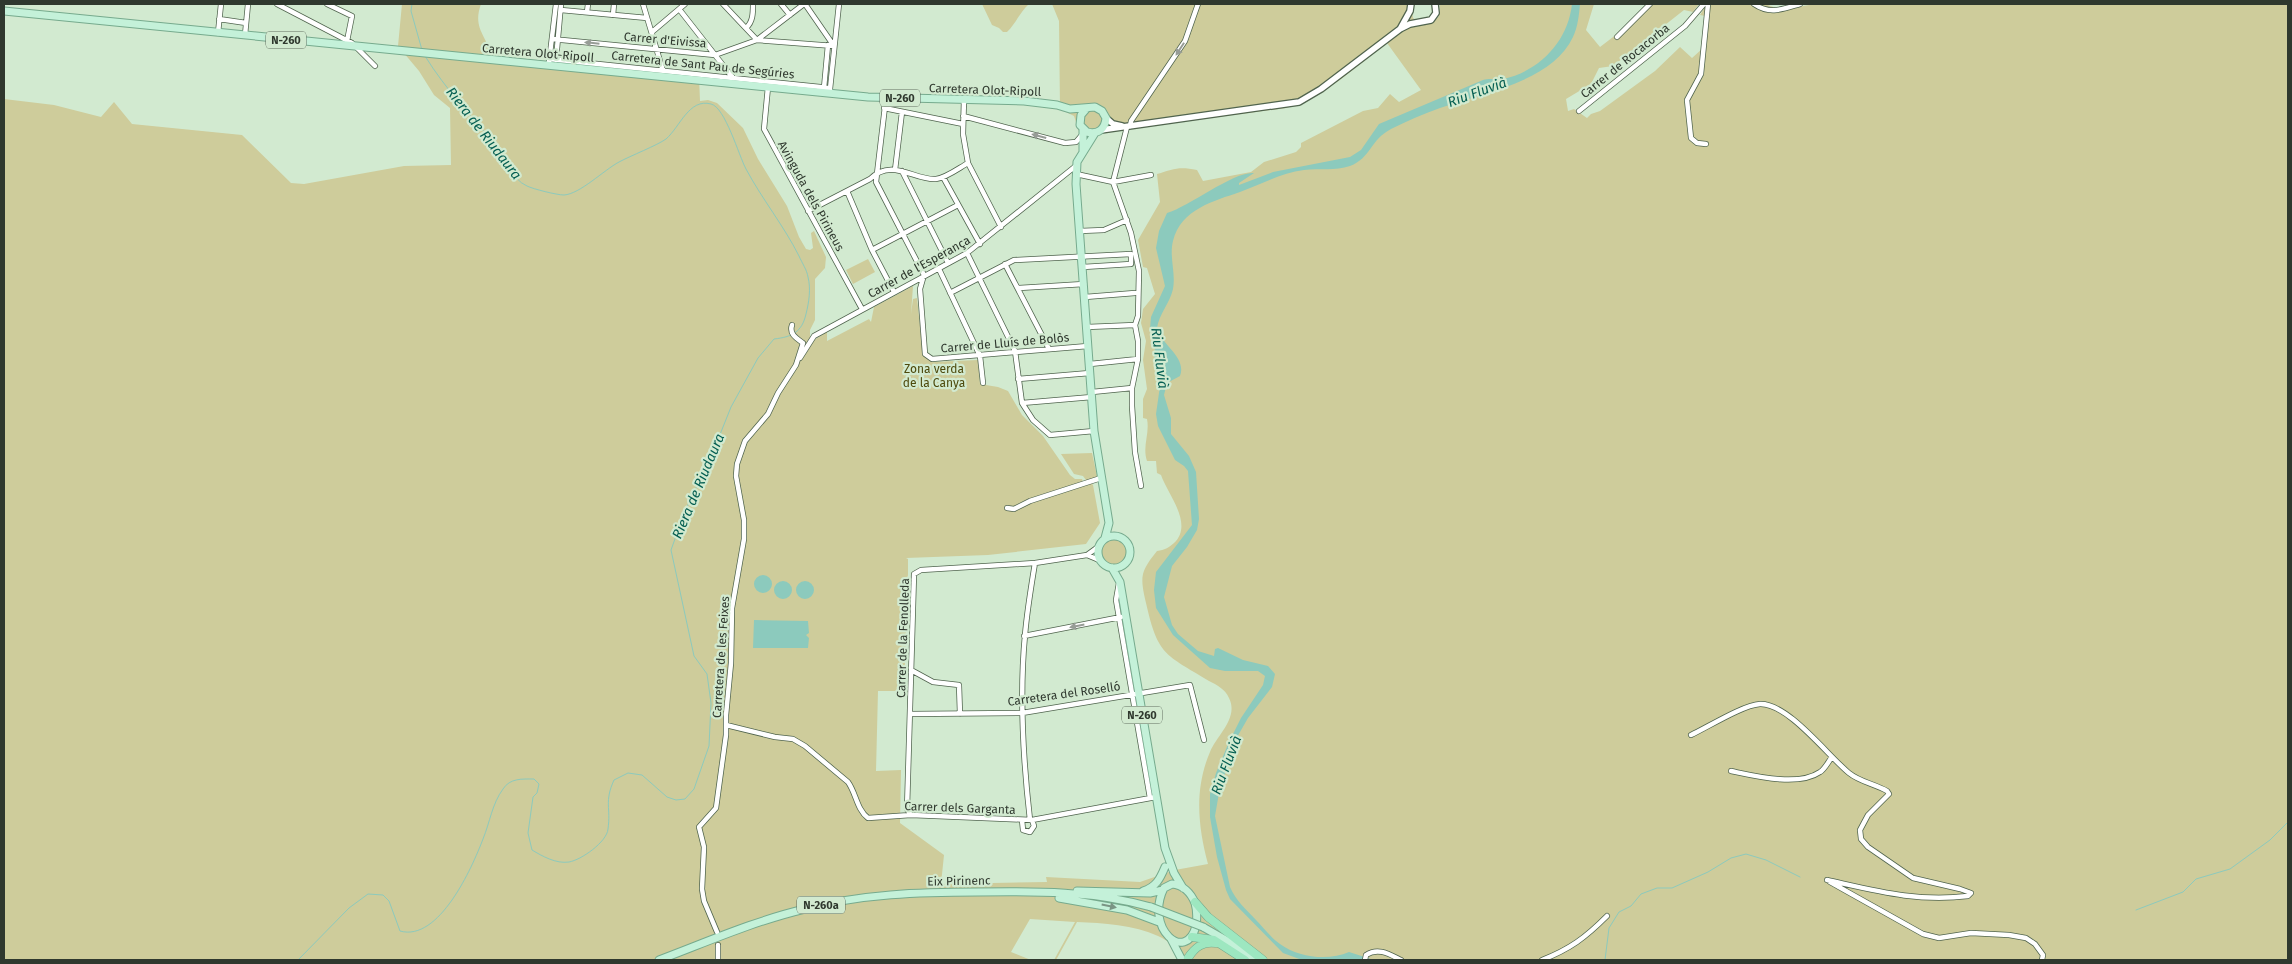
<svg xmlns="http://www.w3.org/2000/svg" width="2292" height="964" viewBox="0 0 2292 964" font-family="'Fira Sans',sans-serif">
	<rect width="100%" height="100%" fill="#d2ead0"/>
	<!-- green -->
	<path fill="#cecc9b" d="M402,4H481C472,29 487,35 492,58L493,56L699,76L700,101L708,100L717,103L743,128L758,159L787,206L799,237L806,249L810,250L813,248L811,233L814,231L826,257L825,268L815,279V320L810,330V337L814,340L827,332V341L869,319L871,322L874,307L913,286L911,314L913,299L917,298L923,353L932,362L978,360L980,384L998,387L1008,391L1022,415L1043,436L1070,475L1075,479H1082L1084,484L1091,483L1093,485L1100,523L1086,544L988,555L906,558L908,559V573L904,691H878L876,771L901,770L900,823L944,855L941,884L1047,882L1046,877L1140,882L1175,870L1208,864C1198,827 1194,789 1210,752C1217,735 1239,718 1229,698C1225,689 1217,685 1209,681C1165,654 1158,656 1146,603C1140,577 1140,572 1157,551C1165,550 1168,548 1174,543C1194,524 1168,495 1161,475L1157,473L1156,461H1147C1142,446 1150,434 1147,419L1143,418V399L1147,389L1143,360L1146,341L1141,323L1143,309L1155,294L1147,268L1143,267L1138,240L1160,202L1157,174C1173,169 1179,166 1197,170L1203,181L1251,172L1264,162L1296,152L1301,147V143L1363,111L1378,108L1390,94L1399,102L1421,90L1387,43C1356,66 1324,98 1286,108L1106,132L1089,137L1079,131L1074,116L1060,109L1059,21L1052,4H1411L1413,18C1422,26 1432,26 1439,16L1440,4H1594L1586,30L1600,47L1634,21L1650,4H1699L1693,12L1684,10L1613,66L1599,68L1591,84L1566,99L1568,111L1574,109L1587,118L1591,114L1600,111L1655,71L1680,47L1692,58L1702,49L1705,16L1700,15L1707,4H1765L1776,8H1791L1815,4H2288V960H1189C1180,953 1169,940 1158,936C1134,925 1103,923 1077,922L1056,960H1054L1075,922L1030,919L1011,952L1031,960H4V99L54,105L101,117L114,102L132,124L242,135L291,183L304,184L404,166L451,165L450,108L434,95L419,71L398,46Z
		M982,4H1029C1020,12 1016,23 1007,32H1003L999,28L992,25Z
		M868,259L875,272L853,284L846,270Z
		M1092,453L1097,476L1095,479L1086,480L1083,476L1074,474L1061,454Z
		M1101 552a13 13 0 1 1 26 0a13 13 0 1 1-26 0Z"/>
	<!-- water -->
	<path fill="#8ccabd" d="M1572,4H1580C1579,14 1578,27 1573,37C1552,82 1482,93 1440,108C1423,114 1407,121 1391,129C1370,140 1371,158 1350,166C1335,171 1320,168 1304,170C1281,173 1262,184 1240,192C1214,201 1181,209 1173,241C1169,257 1176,273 1173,289C1170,303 1159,314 1157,328C1162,346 1187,357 1180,376L1167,383L1164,395L1171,418V434L1189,456L1196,472L1199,519L1197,530L1187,547L1172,566L1164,597L1172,625L1178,634L1198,651L1214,656L1215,649L1218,648L1243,660L1268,666L1275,674L1272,687L1248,718L1236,739L1219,793L1215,816L1230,887C1236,901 1246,909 1256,920C1264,928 1271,938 1280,944C1299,958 1329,961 1349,952L1374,960H1302L1283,953L1230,899L1226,890L1217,857L1210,817V794L1216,773L1229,742L1241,718L1263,685L1265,676L1258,671H1225L1210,668L1173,635L1156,608L1154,590L1156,572L1192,525L1188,471L1184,466L1175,460L1158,426L1156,414L1161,379L1154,356L1155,348L1150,329L1151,317L1165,286L1156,248L1159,231L1167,213C1190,206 1234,171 1254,173L1239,183V185L1273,172L1350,157L1361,150L1379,124L1483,80C1490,78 1496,80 1503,79C1540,71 1568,41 1572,4Z
		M754 584a9 9 0 1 1 18 0a9 9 0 1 1-18 0Z
		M796 590a9 9 0 1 1 18 0a9 9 0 1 1-18 0Z
		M774 590a9 9 0 1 1 18 0a9 9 0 1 1-18 0Z
		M754,620L808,621L809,633L806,635L809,638L808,648H753Z"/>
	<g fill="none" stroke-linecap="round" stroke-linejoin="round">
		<!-- stream -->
		<path stroke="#8ccabd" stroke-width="1" d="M412,4L411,11L422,50
			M2136,910L2183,892L2196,879L2230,869L2270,840L2288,822
			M298,960L349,908L368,894L383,895L389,901L400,931C439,942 472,868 483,839C490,822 492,804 503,789C510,778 522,779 534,779L539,784L537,793L533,797L528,833L532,850C542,856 556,864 569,862C581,860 607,842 608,829C611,808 604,802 614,780L628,773L642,775L667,797L676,800L685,799L694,789L709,746L711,703L707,674L694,656L671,550L685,511L713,452L731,407L758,358L774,339C792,337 802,332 806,314C809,302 811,289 808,277C807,270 802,263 799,256C784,226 762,199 746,169C739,156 725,107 711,104C689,98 680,127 666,139C658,145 630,156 619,162C604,170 580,194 564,195C557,195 533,189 527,186C511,179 508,160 498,148C473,118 446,90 425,56
			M1605,960L1609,928L1619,912L1631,906L1641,894L1657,888H1672L1708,872L1731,858L1746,854L1766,860L1800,877"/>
		<!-- minor casing -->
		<g stroke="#50644e" stroke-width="6">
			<path id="minor" d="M277,4L352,43L375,66
				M327,4L352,16L347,41
				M643,4L663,71
				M723,4L757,40L804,4
				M781,4L790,15
				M805,4L834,46
				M1754,4C1770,15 1783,9 1800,4
				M679,9L733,78
				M561,10L647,18
				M587,12L588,4
				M613,15L614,4
				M219,19L246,23
				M746,28C753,22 753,13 753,4
				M652,32L685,4
				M218,33L221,4
				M245,35L248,4
				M1617,37L1650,4
				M552,39L715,55L757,40L834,46
				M550,59L830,88
				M556,60L561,4
				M549,62L556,4
				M768,87L764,129L862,309
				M824,88L828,45
				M830,89L839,4
				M886,98L876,182L924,275
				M964,99L963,134L968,163L1001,227
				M884,108L963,124
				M1579,111L1685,26L1704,4
				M963,116L1065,143L1076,142L1082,135
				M1130,126L1131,121L1185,41L1198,4
				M1127,127L1113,182L1131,233L1139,271L1138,316L1135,325L1138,341V359L1132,388V406L1135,452L1141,486
				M1706,144L1697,143L1691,138L1687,100L1701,74L1708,4
				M895,170L902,112
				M902,171L948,263
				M1076,174L1113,182L1151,175
				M943,177L980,244
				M847,191L872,250L894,292
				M808,211L870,179C892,157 915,181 936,179C946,178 959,168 968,163
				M1080,231L1104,230L1127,220
				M872,250L958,205
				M967,253L1015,351L1022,403L1033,420L1050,435L1094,431
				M1005,264L1049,349
				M939,269L980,356L983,383
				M924,275L920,289L925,354L932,359L1088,346
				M1019,288L1084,284
				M950,293L1014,260L1131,254V264L1083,267
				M1085,297L1135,293
				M1087,327L1135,325
				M800,358L814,336L967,253L1077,165
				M1090,364L1138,359
				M1018,379L1090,373
				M1092,392L1132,388
				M1022,403L1092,397
				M1007,508L1014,509L1030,501L1101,478
				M1087,555L1098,547
				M1119,583L1116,600L1150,798
				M1024,636L1121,617
				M911,670L933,682L959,685L960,714
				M910,714L1022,713L1190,685L1204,740
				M726,725L775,737L793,739L805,746L848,782C856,793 857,810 868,818L911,815L1032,820L1156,797
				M1691,735C1708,727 1743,705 1760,704C1788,703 1828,756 1849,773C1860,782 1875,784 1887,791L1889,794L1868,815L1860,830L1861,839L1868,847L1913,878L1960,889L1971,893L1968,896C1916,902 1877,891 1827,880
				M1731,771C1755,776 1798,787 1820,772C1825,769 1828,762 1832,757
				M911,815L907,809L914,574L921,570L1035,563L1087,555L1099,560
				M1022,820L1023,830L1030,832L1034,826L1032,820
				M1030,820C1023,759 1019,697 1025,635C1027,611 1031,587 1035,563
				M1830,882L1923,934L1939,938L1971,933L2009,935L2026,938L2035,944L2043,955L2042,960
				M717,932L704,901L702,889L704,847L699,827L716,808L726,735V715L731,663L732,608L744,539V520L736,476L737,464L745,441L768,414L778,393L796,365L803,343C796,338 789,334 792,325
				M718,960V945
				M1365,960L1366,955C1378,947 1389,954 1401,960
				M1542,960C1570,949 1585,938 1607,916"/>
		</g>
		<!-- tertiary casing -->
		<g stroke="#50644e" stroke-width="8">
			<path id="tertiary" d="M1400,29L1410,11L1411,4
				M1106,118L1113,124L1122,126
				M1101,130L1299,102L1321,89L1400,29L1410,24L1431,20L1436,13L1435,4"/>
		</g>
		<!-- primary casing -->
		<g stroke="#76aa8d" stroke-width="9">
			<path id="primary" d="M4,11L868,97L1024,101L1057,105L1070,109L1095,107L1102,111L1106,118C1105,129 1098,135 1087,132L1080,125L1081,115L1087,108
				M1095,133L1077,162L1076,184L1094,431L1109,523L1105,538
				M1083,151V129
				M1098 552a16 16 0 1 1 32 0a16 16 0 1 1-32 0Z
				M1112,568L1120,582L1165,848L1174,873L1183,888
				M1172,884C1183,885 1191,893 1195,903C1197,910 1197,919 1196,926C1186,964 1144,929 1164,888Z
				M1077,891L1150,893L1163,890
				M1143,891C1156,887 1160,879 1165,867
				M1059,898L1127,910L1159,922
				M1203,927L1231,943L1255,960
				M1171,939L1182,960
				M659,960C707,942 754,921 805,909C861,894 920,892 978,892C1035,891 1095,891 1151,907"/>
		</g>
		<!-- motorway casing -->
		<g stroke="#76aa8d" stroke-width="9">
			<path id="motorway" d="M1195,902L1208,917L1263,960
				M1192,937L1214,940L1245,960
				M1188,958C1195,947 1203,941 1216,943"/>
		</g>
		<!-- minor -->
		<use href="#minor" stroke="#fff" stroke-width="4.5"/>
		<!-- tertiary -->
		<use href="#tertiary" stroke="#fff" stroke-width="5.5"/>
		<!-- primary -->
		<use href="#primary" stroke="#c4f1d9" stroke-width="7"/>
		<!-- motorway -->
		<use href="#motorway" stroke="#9de7c0" stroke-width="8"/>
		<!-- primary-bridge casing -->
		<g stroke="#76aa8d" stroke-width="9" stroke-linecap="butt">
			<path id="primary-bridge" d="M1151,907L1203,927"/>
		</g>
		<!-- primary-bridge -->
		<use href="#primary-bridge" stroke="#c4f1d9" stroke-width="7"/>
	</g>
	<!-- one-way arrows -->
	<defs><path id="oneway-solid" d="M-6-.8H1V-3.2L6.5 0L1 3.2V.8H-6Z" transform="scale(1.25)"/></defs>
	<g fill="#979c96">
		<use href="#oneway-solid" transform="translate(592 43) rotate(-174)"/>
		<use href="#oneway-solid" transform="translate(1180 49) rotate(123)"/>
		<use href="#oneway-solid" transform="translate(1039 136) rotate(-165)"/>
		<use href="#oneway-solid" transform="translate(1077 626) rotate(169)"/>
	</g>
	<use fill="#7a9484" href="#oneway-solid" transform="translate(1109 906) rotate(12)"/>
	<g text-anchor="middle" stroke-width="4.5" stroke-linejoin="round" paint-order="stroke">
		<!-- shield labels -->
		<g fill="#d2ead0" stroke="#606d5f" stroke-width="1">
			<rect x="266" y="31.5" width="40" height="17" rx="4"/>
			<rect x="880" y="89.5" width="40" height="17" rx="4"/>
			<rect x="1122" y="706.5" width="40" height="17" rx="4"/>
			<rect x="797" y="896.5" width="48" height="17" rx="4"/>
		</g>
		<g font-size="11" font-weight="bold" fill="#2f382e">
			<text x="286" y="44">N-260</text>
			<text x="900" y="102">N-260</text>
			<text x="1142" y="719">N-260</text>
			<text x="821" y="909">N-260a</text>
		</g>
		<!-- street labels -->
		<g font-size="12" fill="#2f382e" stroke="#d2ead0">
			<text transform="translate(665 40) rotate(5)" y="4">Carrer d'Eivissa</text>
			<text transform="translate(538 53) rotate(5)" y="4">Carretera Olot-Ripoll</text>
			<text transform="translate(1625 61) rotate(-39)" y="4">Carrer de Rocacorba</text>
			<text transform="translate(703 65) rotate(6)" y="4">Carretera de Sant Pau de Segúries</text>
			<text transform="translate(985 90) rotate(2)" y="4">Carretera Olot-Ripoll</text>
			<text transform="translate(811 196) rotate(61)" y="4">Avinguda dels Pirineus</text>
			<text transform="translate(919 267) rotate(-29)" y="4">Carrer de l'Esperança</text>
			<text transform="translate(1005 343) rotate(-5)" y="4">Carrer de Lluís de Bolòs</text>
			<text transform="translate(903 638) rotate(-88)" y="4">Carrer de la Fenolleda</text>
			<text transform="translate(721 657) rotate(-86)" y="4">Carretera de les Feixes</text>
			<text transform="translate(1064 694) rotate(-8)" y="4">Carretera del Roselló</text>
			<text transform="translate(960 808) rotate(2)" y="4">Carrer dels Garganta</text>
			<text transform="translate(959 881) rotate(-1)" y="4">Eix Pirinenc</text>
		</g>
		<!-- park labels -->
		<g font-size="12" fill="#4d490c" stroke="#d2ead0">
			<text x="934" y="373">Zona verda<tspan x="934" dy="14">de la Canya</tspan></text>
		</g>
		<!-- water labels -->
		<g font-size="14" font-style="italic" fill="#055f52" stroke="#d2ead0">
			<text transform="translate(1477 92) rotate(-20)" y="5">Riu Fluvià</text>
			<text transform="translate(484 133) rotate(52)" y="5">Riera de Riudaura</text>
			<text transform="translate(1160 358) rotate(83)" y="5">Riu Fluvià</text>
			<text transform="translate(698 486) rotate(-67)" y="5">Riera de Riudaura</text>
			<text transform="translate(1226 765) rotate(-69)" y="5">Riu Fluvià</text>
		</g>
	</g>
	<!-- border -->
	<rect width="2292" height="964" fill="none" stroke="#2f382e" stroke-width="10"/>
</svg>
